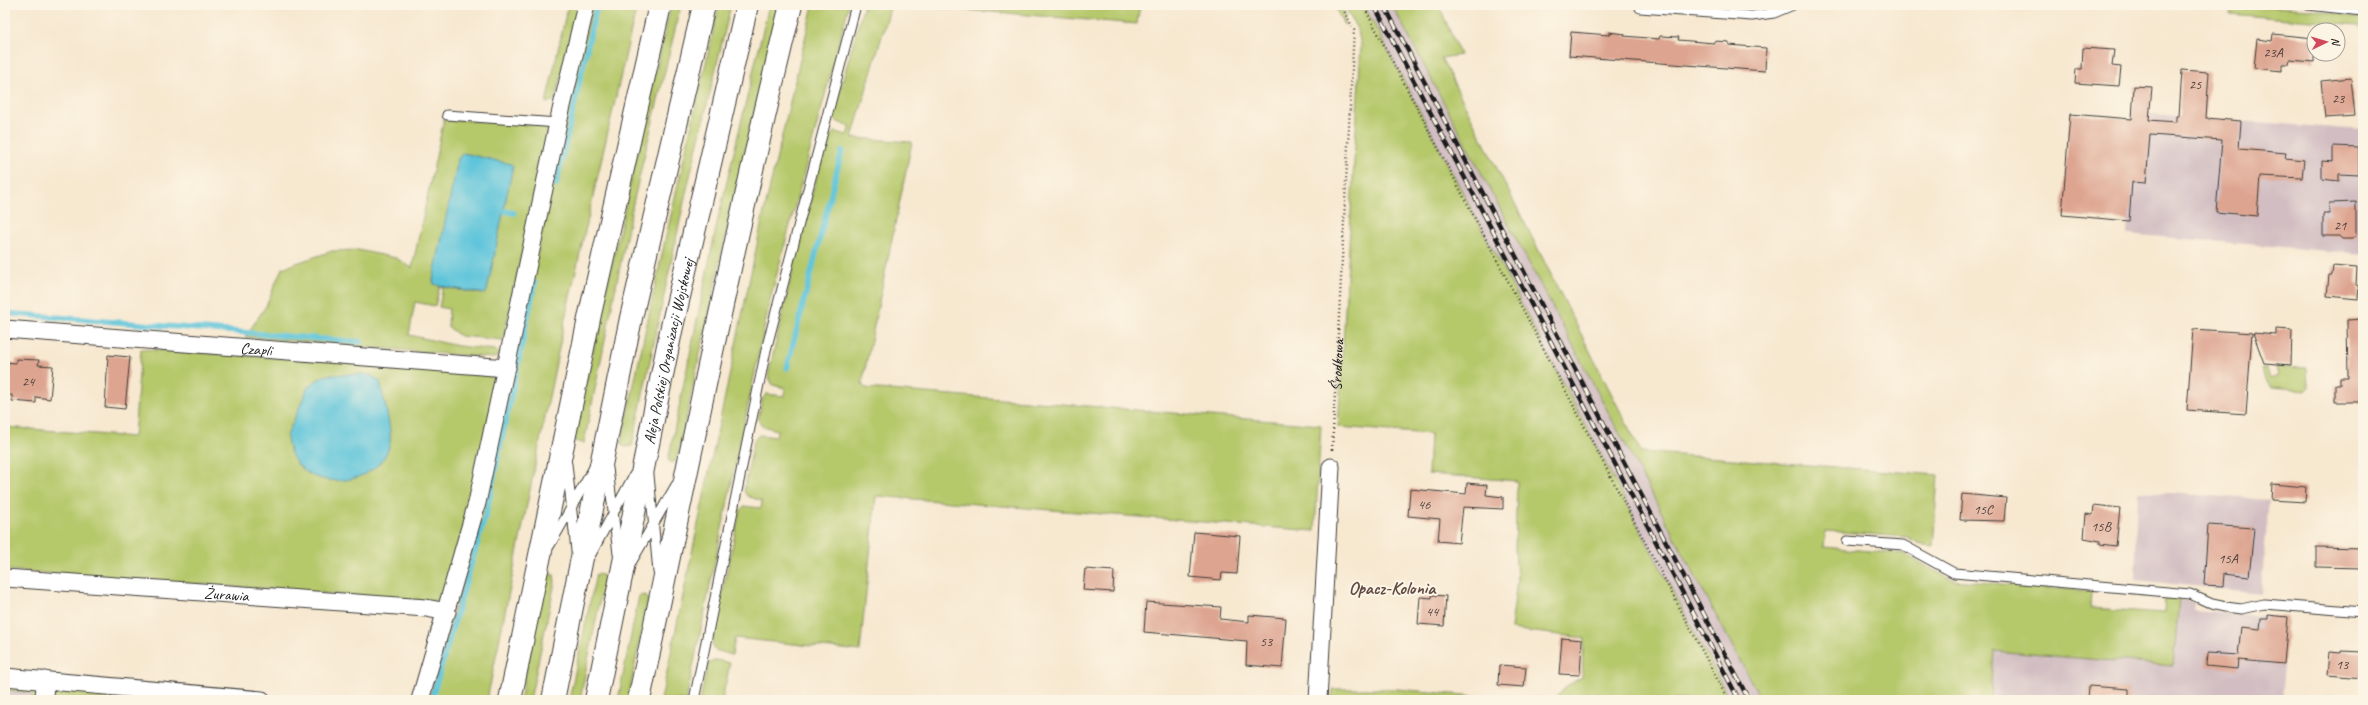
<svg xmlns="http://www.w3.org/2000/svg" width="2368" height="705" viewBox="0 0 2368 705" font-family="Caveat,sans-serif">
	<rect width="100%" height="100%" fill="#fcf5e5"/>
	<filter id="ink" filterUnits="userSpaceOnUse"><feTurbulence type="fractalNoise" baseFrequency=".025" numOctaves="2"/><feDisplacementMap in="SourceGraphic" scale="8" xChannelSelector="R" yChannelSelector="G"/><feConvolveMatrix kernelMatrix="1 2 1 2 8 2 1 2 1" color-interpolation-filters="sRGB"/></filter>
	<filter id="wash" filterUnits="userSpaceOnUse"><feTurbulence type="fractalNoise" baseFrequency=".012" numOctaves="4" result="noise"/><feDisplacementMap in="SourceGraphic" scale="16" xChannelSelector="R" yChannelSelector="G"/><feGaussianBlur stdDeviation="0.9" result="paint"/><feColorMatrix in="noise" values="0 0 0 0 0 0 0 0 0 0 0 0 0 0 0 0 0 1.4 0 .05"/><feComposite in="paint" operator="in"/></filter>
	<g filter="url(#wash)">
		<rect width="100%" height="100%" fill="#f7e8d0"/>
		<!-- industrial -->
		<path fill="#d2bec2" d="M1364,5H1392L1761,700H1730Z
			M2137,113L2363,130V254L2127,234L2128,220L2062,215L2070,114L2136,119Z
			M2138,491L2269,500L2261,593L2135,580Z
			M2179,599L2195,601L2194,610L2288,617L2281,700H1991L1994,651L2173,666Z
			M5,690L32,693V700H5Z"/>
		<!-- green -->
		<path fill="#b5c86b" stroke="#687244" d="M568,5H579L555,100L546,103Z
			M592,5H637L566,314L487,700H428L483,509L561,142Z
			M671,5H681L633,203L584,443L574,441L602,308Z
			M719,5H731L685,197L632,446L625,447L621,444L662,254Z
			M769,5H779L732,206L677,460L672,463L668,460L718,219Z
			M813,5H849L771,296L686,700H661L763,216Z
			M864,5H891L852,138L912,142L862,384L865,388L1321,425L1315,531L876,496L860,651L735,638L732,655L715,650L712,643L740,510L744,506L761,508L762,501L747,496L744,491L754,440L759,435L776,437L777,430L763,426L758,420L762,400L766,394L784,396L785,388L773,385L768,376L798,248L827,138L835,132L847,135L850,127L836,121L833,114Z
			M907,5H1140L1137,24Z
			M1334,5H1340L1345,14L1344,25Z
			M1344,5H1364L1730,700H1554L1565,687L1582,677L1584,638L1511,629L1517,580L1515,548L1517,481L1428,474L1430,434L1338,427L1361,46L1358,31Z
			M1392,5H1439L1460,55L1441,58L1641,452L1938,475L1933,547L1924,546L1907,537L1826,531L1824,547L1904,554L1952,580L2091,591L2090,608L2164,613L2165,598L2179,599L2173,666L1994,651L1991,700H1761Z
			M2241,5L2311,9L2356,17L2363,20V30L2358,25L2229,14L2236,7Z
			M444,119L541,125L548,131L503,340L460,336L448,327L449,309L439,307L443,287L482,294L434,284L440,286L435,306L415,302L409,335L458,346L495,350L501,355L494,358L245,337L266,306L282,268L332,251L358,250L396,258L412,268Z
			M141,349L488,372L496,383L473,495L443,596L438,600L429,601L5,570V427L134,437Z
			M2276,367L2307,368L2308,388L2306,390L2272,387L2265,381L2262,368H2267L2270,379L2278,376Z
			M551,574L554,575L555,582L530,700H520L546,575Z
			M596,574L603,575L604,580L580,700H569Z
			M645,595L648,599L628,700H618L639,596Z
			M716,660L730,663L722,700H700L708,664Z
			M5,682L26,684L36,693V700H32V693L5,690Z
			M55,688L131,693L133,700L104,698L103,700H51L52,693Z
			M1333,689H1397L1518,700H1332Z"/>
		<!-- water -->
		<path fill="#5dc4da" stroke="#3c707b" d="M463,153L511,164L513,166L487,291L485,294L440,286L434,284L433,280L458,159Z
			M368,374L380,381C383,397 394,434 389,447C374,493 290,494 287,436L308,387L317,380L327,375Z"/>
		<g fill="none" stroke-linecap="round" stroke-linejoin="round">
			<!-- stream -->
			<path stroke="#5dc4da" stroke-width="5.5" d="M556,185L597,5
				M505,211L514,213
				M5,313L361,342
				M787,368L842,151
				M432,698L486,514L535,283"/>
		</g>
		<g id="blocks">
			<!-- building -->
			<path fill="#dda490" d="M1571,32L1609,35V32L1625,34L1624,36L1659,39L1660,36L1679,37L1678,40L1714,43V41L1729,42V45L1766,48L1765,71L1569,56Z
				M2273,34L2314,38V62L2290,60L2289,64H2282V71L2254,68L2257,39L2272,41Z
				M2083,48L2114,50L2112,66L2121,67L2119,86L2075,83L2076,69H2082Z
				M2182,70L2209,72L2206,118L2241,121L2239,149L2286,153L2285,158L2304,160L2302,178L2260,176L2257,216L2216,212L2222,140L2150,135L2146,183L2132,182L2129,221L2062,215L2070,114L2132,119L2134,86L2152,87L2149,120L2176,122V116H2179Z
				M2351,78L2355,116L2325,118L2321,81Z
				M2333,146L2359,147V175L2339,174V181L2322,179V161L2333,162Z
				M2356,202V235L2352,239H2342L2339,236H2323V214H2330L2329,203Z
				M2333,266L2357,268L2356,285L2359,286L2358,299L2327,296L2329,275H2332Z
				M2363,319V402H2335V385H2340V378H2348L2347,320Z
				M2193,329L2252,333L2246,414L2187,410Z
				M2276,329L2292,330L2291,365L2264,363L2253,333L2276,335Z
				M108,355L130,357L125,409L105,407Z
				M16,359L39,360L38,365L53,366L50,399L36,397V403L12,401V395H5V362L16,363Z
				M1467,483L1487,485L1486,495L1503,497V509L1463,507L1459,543L1438,541L1440,519L1408,516L1410,489L1466,494Z
				M2272,484L2306,487L2305,502L2271,500Z
				M1962,494L2006,498L2004,521L1960,520Z
				M2094,505L2120,508L2116,546L2100,544V541L2084,538L2086,514L2093,515Z
				M2208,525L2254,528L2249,577L2224,574L2223,586L2204,585Z
				M1194,532L1240,536L1237,574L1222,573L1221,580L1190,577Z
				M2316,547L2363,548V568L2316,567Z
				M1085,569L1114,571L1113,592L1083,590Z
				M1432,595L1446,596L1444,626L1418,624L1420,597L1432,598Z
				M1146,602L1221,607L1220,619L1249,622V615L1286,618L1282,668L1246,665L1247,641L1144,632Z
				M2268,615L2288,617L2284,664L2238,660L2237,669L2206,666L2207,653L2238,655L2241,627L2260,629L2261,619H2268Z
				M1562,638L1582,640L1580,675L1559,674Z
				M2341,651L2363,652V678L2327,675L2329,652L2341,653Z
				M1499,665L1526,667L1524,687L1498,685Z
				M2089,686L2129,689V700H2088Z"/>
		</g>
	</g>
	<g filter="url(#ink)">
		<use href="#blocks" fill-opacity="0" stroke="#3d3b37" stroke-width="1"/>
		<g fill="none" stroke-linecap="round" stroke-linejoin="round">
			<!-- service casing -->
			<g stroke="#3d3b37" stroke-width="11">
				<path id="service" d="M2308,5L2363,11
					M1640,8L1752,16L1774,13L1793,5
					M447,115L558,123
					M567,464L576,551
					M608,468L618,554
					M649,475L658,572
					M1847,541L1903,545L1954,573L2190,594L2212,604L2226,607L2241,609L2264,604L2363,612
					M550,545L593,469
					M590,556L634,475
					M632,561L676,485
					M694,700L766,350L856,5"/>
			</g>
			<!-- minor casing -->
			<g stroke="#3d3b37" stroke-width="19">
				<g id="minor">
					<path id="s2" d="M5,329L507,368"/>
					<path id="s3" d="M5,578L426,608L447,612"/>
					<path d="M5,677L262,700"/>
					<path d="M44,700L45,680"/>
					<path d="M420,700L477,503L558,123L586,5"/>
					<path d="M1318,700L1331,467"/>
				</g>
			</g>
			<!-- motorway casing -->
			<g stroke="#3d3b37" stroke-width="24">
				<g id="motorway">
					<path d="M510,700L590,314L660,5"/>
					<path d="M553,700L631,318L704,5"/>
					<path id="s4" d="M596,700L671,331L747,5"/>
					<path d="M639,700C688,468 734,235 791,5"/>
				</g>
			</g>
			<!-- path -->
			<g stroke="#3d3b37" stroke-width="2.5" stroke-dasharray="1 3" stroke-linecap="butt">
				<path d="M1363,5L1728,700"/>
				<path id="s1" d="M1332,450L1354,30L1341,5"/>
			</g>
			<!-- service -->
			<use href="#service" stroke="#fff" stroke-width="9"/>
			<!-- minor -->
			<use href="#minor" stroke="#fff" stroke-width="17"/>
			<!-- motorway -->
			<use href="#motorway" stroke="#fff" stroke-width="22"/>
			<!-- rail casing -->
			<g stroke="#1c1c1c" stroke-width="4.5">
				<path id="rail" d="M1374,5L1739,700
					M1384,5L1749,700"/>
			</g>
			<!-- rail -->
			<use href="#rail" stroke="#fcf5e5" stroke-width="3" stroke-dasharray="9" stroke-linecap="butt"/>
		</g>
	</g>
	<g text-anchor="middle" stroke-width="4" stroke-linejoin="round" paint-order="stroke">
		<!-- number labels -->
		<g font-size="14" fill="#4c3e39">
			<text x="2273" y="57">23A</text>
			<text x="2195" y="89">25</text>
			<text x="2338" y="103">23</text>
			<text x="2340" y="230">21</text>
			<text x="28" y="386">24</text>
			<text x="1424" y="509">46</text>
			<text x="1983" y="514">15C</text>
			<text x="2101" y="531">15B</text>
			<text x="2228" y="563">15A</text>
			<text x="1432" y="616">44</text>
			<text x="1266" y="646">53</text>
			<text x="2342" y="669">13</text>
		</g>
		<!-- street labels -->
		<g font-size="16" fill="#1c1c1c" stroke="#fcf5e5">
			<text dy="6" stroke="none"><textPath href="#s2" startOffset="252">Czapli</textPath></text>
			<text dy="6" stroke="none"><textPath href="#s4" startOffset="356">Aleja Polskiej Organizacji Wojskowej</textPath></text>
			<text dy="6" stroke="none"><textPath href="#s1" startOffset="85">Środkowa</textPath></text>
			<text dy="6" stroke="none"><textPath href="#s3" startOffset="222">Żurawia</textPath></text>
		</g>
		<!-- quarter labels -->
		<g font-size="18" font-weight="bold" fill="#604c45" stroke="#fcf5e5">
			<text x="1392" y="594">Opacz-Kolonia</text>
		</g>
	</g>
	<!-- margin -->
	<rect width="2368" height="705" fill="none" stroke="#fcf5e5" stroke-width="20"/>
	<!-- north arrow -->
	<g transform="translate(2326 42) rotate(85)"><circle r="19" fill="#fcf5e5" stroke="#a29e95"/>
	<path d="M0-3L7 15L0 10L-7 15Z" fill="#d1495b"/>
	<text y="-6" font-size="11" font-weight="bold" text-anchor="middle" fill="#1c1c1c">N</text>
	</g>
</svg>
